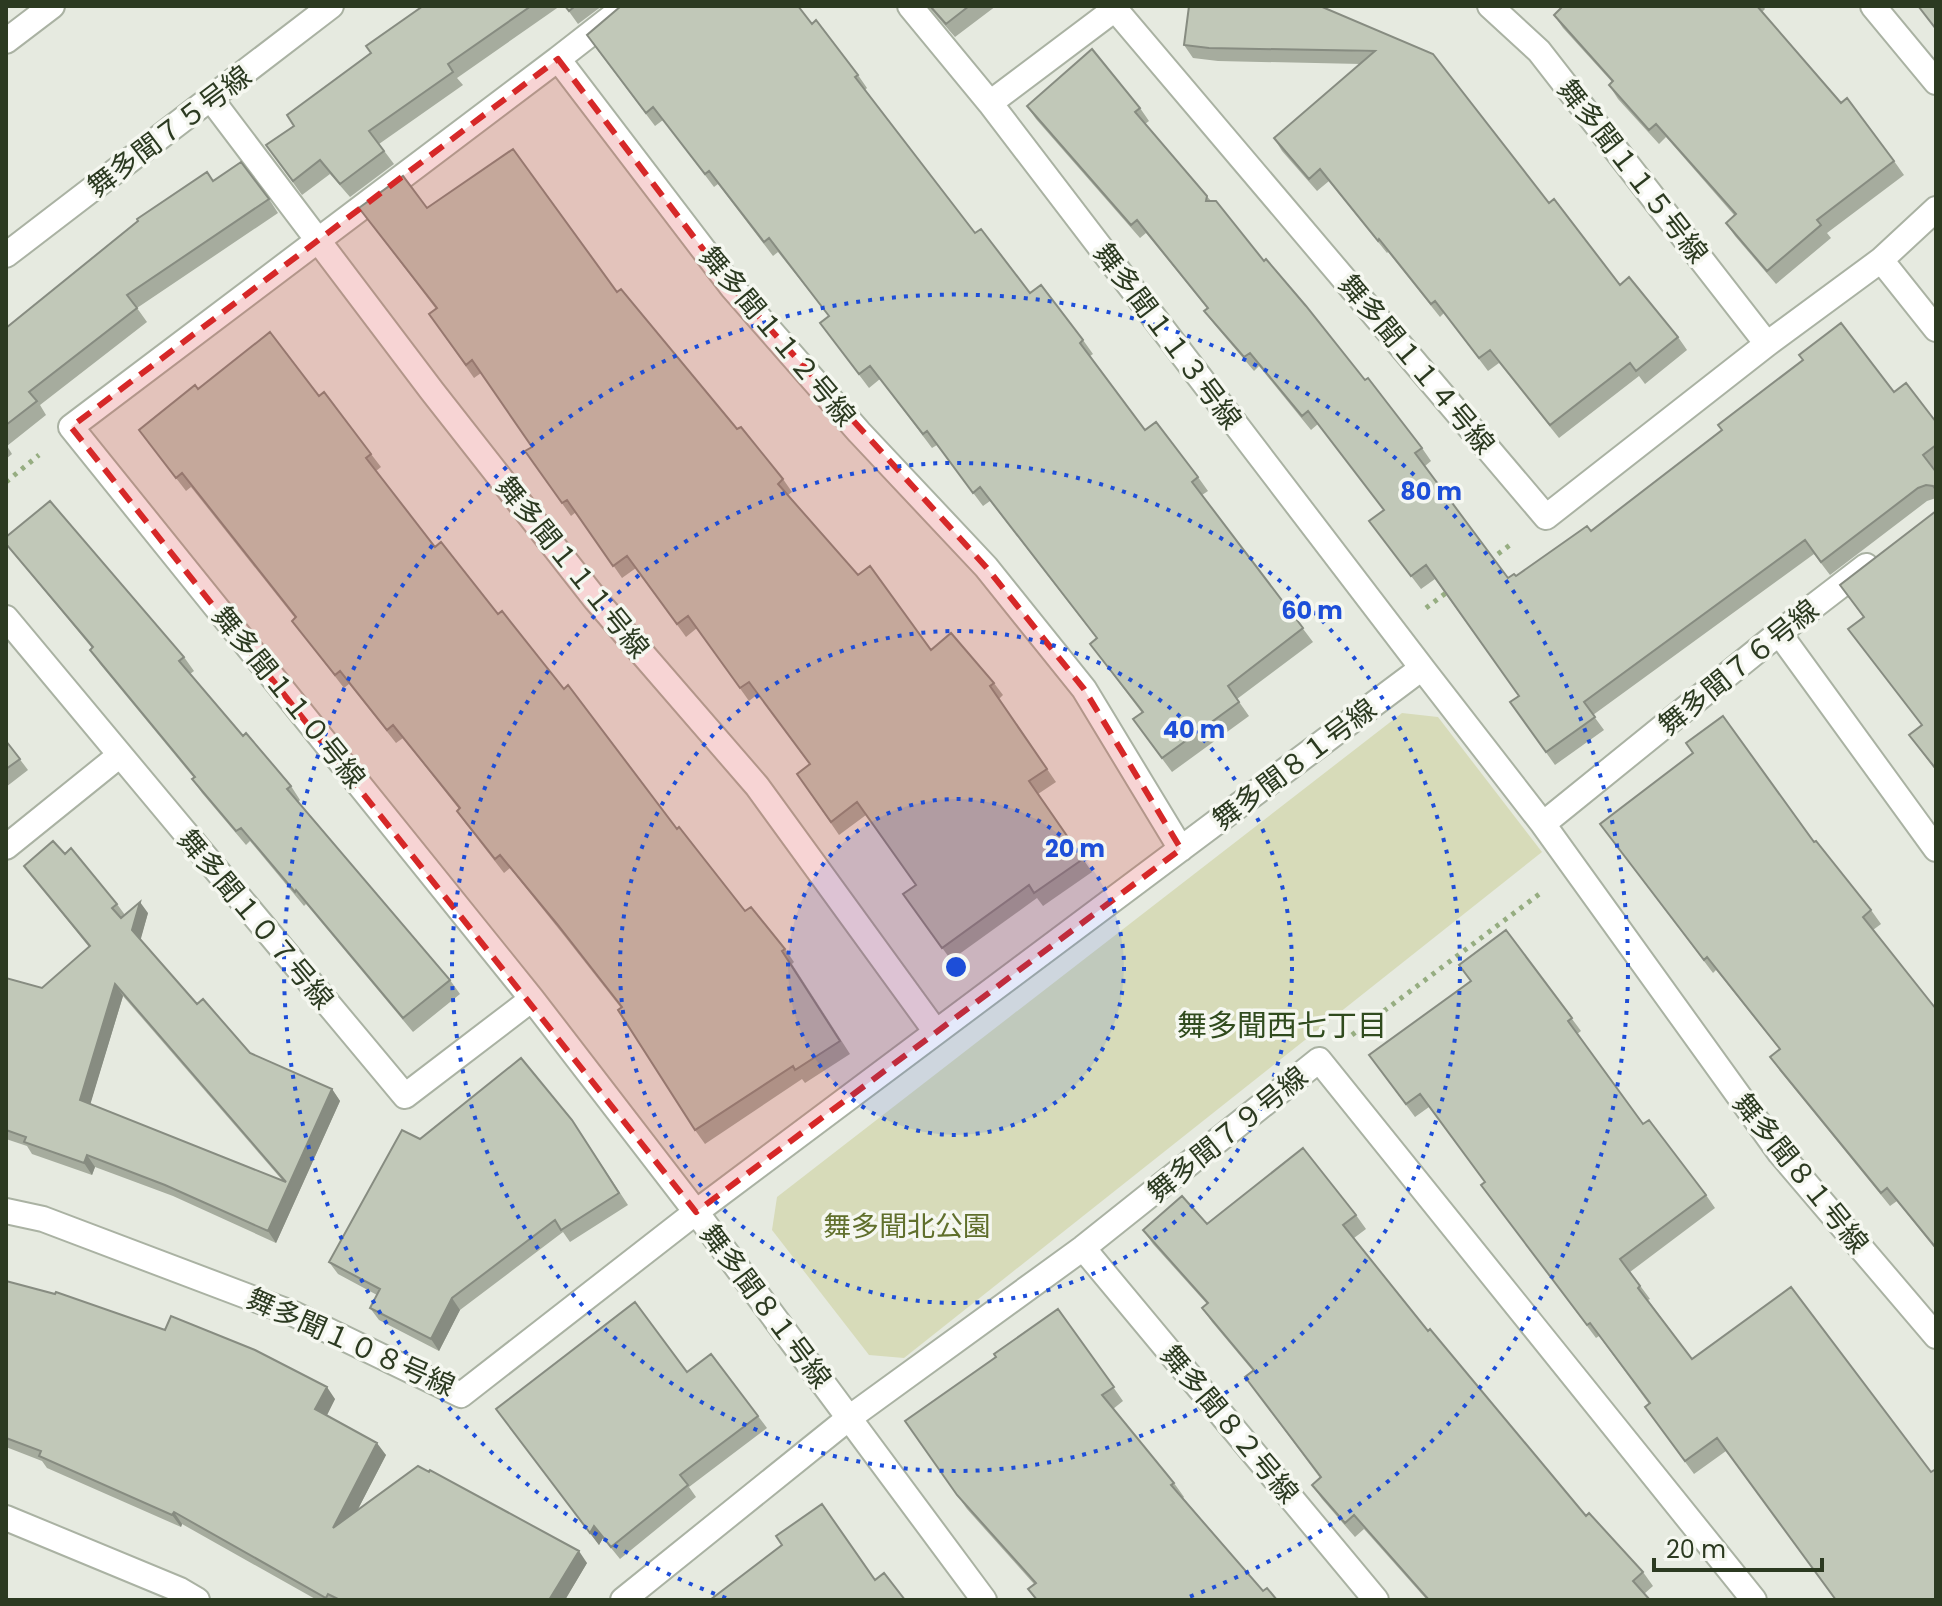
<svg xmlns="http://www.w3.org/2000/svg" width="1942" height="1606" viewBox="0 0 1942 1606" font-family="Poppins,'Noto Sans JP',sans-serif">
	<rect width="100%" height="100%" fill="#e6eae0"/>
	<!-- green -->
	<path fill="#d7dbb9" d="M1402,713L1438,717L1542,852L904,1358L869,1355L772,1230L777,1197Z"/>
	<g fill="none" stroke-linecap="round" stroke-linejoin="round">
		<!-- minor casing -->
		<g stroke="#aab2a3" stroke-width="28">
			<path id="minor" d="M910,6L990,103L1422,668
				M1490,6L1539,51L1767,344
				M1873,6L1936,82
				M6,41L52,6
				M558,59L626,6
				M211,99L432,391L596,600L757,786L936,1032
				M990,103L1115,9L1546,517L1767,344L1881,260
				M1936,209L1881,260L1936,329
				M6,618L405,1096L532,999
				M1779,633L1936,849
				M1543,824L1779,633L1866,566
				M6,847L120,755
				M6,1211L43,1219L294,1314L461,1395L696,1212L532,999L71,427L558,59L732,287L859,432L986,567L1084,689L1181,849
				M1083,1248L1376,1600
				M6,1518L180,1590L197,1600
				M623,1600L849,1418L1083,1248L1319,1060L1754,1600
				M984,1600L696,1212L1422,668L1543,824L1780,1153L1936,1336"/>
		</g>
		<!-- tertiary casing -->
		<g stroke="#aab2a3" stroke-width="28">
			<path id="tertiary" d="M6,255L331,6"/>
		</g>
		<!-- path -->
		<path stroke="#96ad81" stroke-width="5" stroke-dasharray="4 6" stroke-linecap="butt" d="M6,482L39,455
			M1490,560L1514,542
			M1426,608L1450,590
			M1352,1035L1542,892"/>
		<!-- minor -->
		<use href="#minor" stroke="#fff" stroke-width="24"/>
		<!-- tertiary -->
		<use href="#tertiary" stroke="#fff" stroke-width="24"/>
	</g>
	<!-- wall -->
	<path fill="#a6ac9e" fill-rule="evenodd" d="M423,6H560L457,78L463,85L379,144L394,164L350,197L330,174L302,195L266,145L294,126Z
		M565,6H602L578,24Z
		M928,6H996L955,37Z
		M1557,6H1763L1765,9L1762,12L1841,103L1894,161L1904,175L1827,233L1831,238L1776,284L1735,236L1726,223L1734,215L1666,137L1659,144L1618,99L1609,85L1612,82L1563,28L1554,15L1560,9Z
		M812,24L858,75L867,88L865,90L975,233L1030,293L1083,340L1093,354L1090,356L1145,430L1198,477L1208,491L1202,495L1313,642L1237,699L1249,716L1172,772L1143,733L1142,713L1090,644L1097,639L990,501L983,506L937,445L932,448L880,379L869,388L820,323L829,316L778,252L773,256L718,184L714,187L663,120L655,126L596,48Z
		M1184,45L1433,54L1549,203L1620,285L1678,337L1687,350L1645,384L1639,376L1559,438L1499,363L1488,371L1444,313L1440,317L1388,252L1387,253L1329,181L1317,191L1282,151L1274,138L1361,64L1218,61L1193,58Z
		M1027,106L1140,108L1149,121L1145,124L1211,201L1264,261L1422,448L1431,461L1425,466L1508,578L1516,576L1591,531L1894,392L1936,422V465L1933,468L1936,472V498L1927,501L1830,575L1814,554L1593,715L1604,730L1555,765L1510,702L1519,696L1435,579L1421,589L1369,521L1384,510L1318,424L1311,430L1259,366L1254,371L1214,324L1204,311L1207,308L1146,233L1140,238L1036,119Z
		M213,181L269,199L278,213L137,308L147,322L40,405L46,415L7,446L12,454L6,459V328Z
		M359,208H427L617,292L737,429L783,479L792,492L788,495L858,575L931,650L994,683L1003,695L999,699L1056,782L1038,794L1092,872L1043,906L1037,898L951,960L903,894L916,885L866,815L839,835L797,774L810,765L758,694L749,701L697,628L686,637L636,568L622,578L576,512L571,516L525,451L532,447L481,373L474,378L429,314L436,309Z
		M198,389L319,396L371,454L381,467L376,471L435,547L498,614L745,911L785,949L794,962L792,964L850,1054L805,1083L802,1079L705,1144L695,1130L621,1008L566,938L510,868L504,873L466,824L457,811L459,809L403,738L396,743L349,684L344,688L292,621L295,618L191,487L186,491L139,430Z
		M1936,511V771L1909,735L1922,725L1848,629L1863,617L1840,585Z
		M6,544L184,657L194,671L190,674L243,736L291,786L300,800L298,802L450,980L460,994L413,1032L306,904L304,906L250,841L246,845L202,793L192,779L194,778L100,664L90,650L92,648Z
		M6,741L28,770L6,787Z
		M1600,824L1814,842L1871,910L1881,924L1873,930L1936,1009V1250L1897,1201L1890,1206L1780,1071L1770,1057L1780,1050L1716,970L1713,973Z
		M65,854L117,904L125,915L148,913L140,940L197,1004L250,1053L332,1089L340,1101L276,1243L173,1196L95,1167L92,1175L32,1154L27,1146L6,1139V978L42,988L89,947L24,866ZM123,996L283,1181L90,1104Z
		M1506,930L1581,1031L1577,1034L1643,1124L1706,1195L1715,1208L1630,1272L1650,1299L1648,1300L1692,1359L1936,1600L1726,1451L1694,1474L1645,1407L1649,1404L1599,1336L1596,1338L1491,1198L1485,1182L1429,1107L1415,1117L1369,1055L1471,981Z
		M572,1120L628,1205L570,1242L563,1232L460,1310L439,1351L379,1320L370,1308L377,1295L338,1274L329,1262L420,1139Z
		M1356,1215L1366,1229L1354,1238L1428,1331L1586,1516L1643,1572L1653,1586L1644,1594L1650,1600H1427L1364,1529L1355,1537L1322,1499L1312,1485L1320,1478L1245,1377L1253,1371L1212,1322L1202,1308L1207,1304L1153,1244L1143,1230L1207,1224Z
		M6,1281L335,1399L327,1415L386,1455L357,1511L587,1563L565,1600H317L182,1524L181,1527L47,1468L42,1461L6,1447Z
		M1058,1309L1123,1401L1113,1409L1174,1483L1184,1497L1183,1498L1263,1591L1277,1600H1036L1028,1589L1034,1584L967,1509L905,1421L996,1357Z
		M687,1372L758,1416L767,1428L689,1487L696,1497L620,1559L603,1538L599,1545L505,1421Z"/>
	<!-- shaded-wall -->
	<path fill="#878c81" d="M140,902L148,913L140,942L132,930Z
		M115,984L123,996L88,1112L80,1100Z
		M332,1089L340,1101L276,1243L268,1231Z
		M87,1155L95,1167L92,1175L84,1163Z
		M452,1298L460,1310L439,1351L431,1339Z
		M327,1387L335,1399L324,1421L315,1409Z
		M377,1443L386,1455L342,1540L333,1528Z
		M174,1512L182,1524L181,1527L172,1515Z
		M594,1526L603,1538L599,1545L590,1533Z
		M579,1551L587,1563L565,1600H549Z"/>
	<!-- building -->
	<path fill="#c1c8b8" stroke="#878c81" stroke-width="2" fill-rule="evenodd" d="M423,6H531L448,64L453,72L369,131L384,151L340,184L320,160L293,181L266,145L294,126L287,115L371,53L366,46Z
		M565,6H575L569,11Z
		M621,6H798L812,24L816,20L858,75L855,77L975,233L981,229L1030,293L1041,285L1083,340L1080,343L1145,430L1156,422L1198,477L1192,482L1303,628L1228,686L1239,702L1162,758L1133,719L1143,712L1090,644L1097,638L980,487L973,493L927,431L923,434L870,366L859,374L820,323L829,316L769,238L764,242L709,171L705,174L653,107L646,113L587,35Z
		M930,6H969L946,24Z
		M1189,6H1320L1433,54L1549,203L1554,199L1620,285L1629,277L1678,337L1636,371L1630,363L1550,425L1490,350L1479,358L1435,301L1431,304L1379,239L1378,241L1320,169L1309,179L1274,138L1375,51L1209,48L1184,45Z
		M1560,6H1757L1841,103L1847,98L1894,161L1817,220L1821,225L1767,271L1726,223L1736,214L1656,124L1649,130L1609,85L1613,81L1554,15L1561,8Z
		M1920,6H1936V29L1919,7Z
		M1092,49L1140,108L1135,112L1207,196L1206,201H1216L1264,261L1266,259L1306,306L1365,380L1368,378L1422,448L1415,453L1508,578L1514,574L1516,576L1587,526L1591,531L1722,430L1718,425L1803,360L1799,355L1841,323L1894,392L1906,383L1936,422V445L1923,455L1936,472V490L1933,486L1926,485L1918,488L1821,562L1805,540L1584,702L1595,717L1546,752L1510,702L1519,696L1426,565L1411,576L1369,521L1384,510L1308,411L1302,416L1250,353L1244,357L1204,311L1208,308L1137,220L1131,225L1027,106Z
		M513,149L617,292L621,289L737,429L741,427L783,479L778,484L858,575L870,566L931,650L951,633L994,683L990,686L1047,769L1029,781L1083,859L1034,893L1029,885L942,948L903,894L916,885L857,802L831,822L797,774L810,764L749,682L740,688L688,616L677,624L627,556L613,566L567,500L562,503L525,451L532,447L472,360L466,365L429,314L437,308L359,208L403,176L427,208Z
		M241,162L269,199L127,295L137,308L29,392L37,401L6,425V328L138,221L137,219L207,172L213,181Z
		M270,332L319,396L324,392L371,454L366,458L435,547L441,542L498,614L502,611L564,689L568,685L677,829L679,827L745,911L751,907L785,949L782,951L840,1041L795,1070L793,1066L695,1130L618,1010L622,1007L557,924L500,855L495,859L457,811L460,808L393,725L387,730L340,671L335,675L292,621L296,617L182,473L176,478L139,430L195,385L198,389Z
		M50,501L184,657L179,661L243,736L246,733L291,786L287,789L450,980L403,1018L296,890L295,892L241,828L236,831L192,779L195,777L90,650L93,647L6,544V537Z
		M1936,511V769L1909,735L1922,725L1848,629L1864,617L1840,585Z
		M1723,716L1814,842L1816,841L1871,910L1863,917L1936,1009V1248L1887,1188L1881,1193L1770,1057L1780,1049L1707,957L1704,960L1600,824L1693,753L1686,743Z
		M6,741L20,759L6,769Z
		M53,841L65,854L71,848L117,904L112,908L121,918L140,902L132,930L197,1004L203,999L250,1053L332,1089L268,1231L165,1185L87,1155L84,1163L24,1142L26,1137L6,1130V978L42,988L90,946L24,866ZM115,984L286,1182L80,1100Z
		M1506,930L1572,1018L1568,1021L1643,1124L1649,1120L1706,1195L1620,1259L1640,1286L1638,1288L1692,1359L1791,1287L1931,1472L1936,1469V1600H1836L1717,1438L1685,1461L1645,1407L1650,1403L1590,1323L1587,1325L1481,1185L1485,1182L1420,1094L1406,1104L1369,1055L1471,981L1459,965Z
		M521,1058L572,1120L619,1193L561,1230L555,1220L452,1298L431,1339L370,1308L380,1289L329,1262L402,1130L420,1139Z
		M1303,1148L1356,1215L1343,1225L1428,1331L1430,1329L1586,1516L1589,1513L1643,1572L1633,1581L1650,1600H1429L1354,1515L1345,1523L1312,1485L1321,1477L1245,1377L1254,1370L1202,1308L1208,1303L1143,1230L1182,1196L1207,1224Z
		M6,1281L55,1294L56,1292L165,1330L171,1316L255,1350L327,1387L315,1409L377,1443L333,1528L418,1466L429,1472L430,1470L579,1551L549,1600H340L328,1594L326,1598L174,1512L172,1515L39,1456L41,1451L6,1438Z
		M635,1302L687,1372L711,1354L758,1416L680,1475L688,1485L611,1547L594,1526L590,1533L496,1409Z
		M1058,1309L1114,1387L1102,1395L1174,1483L1171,1485L1263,1591L1267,1588L1277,1600H1037L1028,1589L1036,1583L957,1495L905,1421L996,1357L994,1354Z
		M822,1504L875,1580L884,1573L905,1600H710L782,1545L776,1536Z"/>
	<!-- marked area -->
	<path fill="#d62828" fill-opacity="0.2" stroke="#d62828" stroke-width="6" stroke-dasharray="16 10" stroke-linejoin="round" d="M558,59L732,287L986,567L1084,689L1181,849L696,1212L71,427Z"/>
	<!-- distance rings -->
	<circle cx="956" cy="967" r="168" fill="#1d4ed8" fill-opacity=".12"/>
	<g fill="none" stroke="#1d4ed8" stroke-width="4" stroke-dasharray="4 8">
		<circle cx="956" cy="967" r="168"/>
		<circle cx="956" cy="967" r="336"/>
		<circle cx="956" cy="967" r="504"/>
		<path d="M726 1598A672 672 0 1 1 1186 1598"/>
	</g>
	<g text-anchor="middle" stroke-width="7" stroke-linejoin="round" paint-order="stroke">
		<!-- street labels -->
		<g font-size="28" fill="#2c3a21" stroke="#f5f7f0">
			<text transform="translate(169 131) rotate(-37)" y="10">舞多聞７５号線</text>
			<text transform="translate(1633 171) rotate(52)" y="10">舞多聞１１５号線</text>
			<text transform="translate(778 336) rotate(50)" y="10">舞多聞１１２号線</text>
			<text transform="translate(1168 336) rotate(53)" y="10">舞多聞１１３号線</text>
			<text transform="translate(1417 364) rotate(50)" y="10">舞多聞１１４号線</text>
			<text transform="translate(573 567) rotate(51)" y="10">舞多聞１１１号線</text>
			<text transform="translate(1738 667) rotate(-39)" y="10">舞多聞７６号線</text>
			<text transform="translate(289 697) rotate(51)" y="10">舞多聞１１０号線</text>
			<text transform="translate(1294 764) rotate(-37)" y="10">舞多聞８１号線</text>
			<text transform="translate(256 919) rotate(50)" y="10">舞多聞１０７号線</text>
			<text transform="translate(1227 1134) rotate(-39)" y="10">舞多聞７９号線</text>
			<text transform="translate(1801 1173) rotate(51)" y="10">舞多聞８１号線</text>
			<text transform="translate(766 1306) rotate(53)" y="10">舞多聞８１号線</text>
			<text transform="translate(351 1342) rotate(24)" y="10">舞多聞１０８号線</text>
			<text transform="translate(1230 1424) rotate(50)" y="10">舞多聞８２号線</text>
		</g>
		<!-- park labels -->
		<g font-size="28" fill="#606f2c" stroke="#f5f7f0">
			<text x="907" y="1236">舞多聞北公園</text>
		</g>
		<!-- neighbourhood labels -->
		<g font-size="30" fill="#304b1e" stroke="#f5f7f0">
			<text x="1282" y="1036">舞多聞西七丁目</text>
		</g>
	</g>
	<circle cx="956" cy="967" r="12" fill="#1d4ed8" stroke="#f5f7f0" stroke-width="4"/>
	<g font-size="24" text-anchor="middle" font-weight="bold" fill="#1d4ed8" stroke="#f5f7f0" stroke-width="7" stroke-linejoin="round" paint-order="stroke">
		<text x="1431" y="500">80 m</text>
		<text x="1312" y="619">60 m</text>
		<text x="1194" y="738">40 m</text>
		<text x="1075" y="857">20 m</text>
	</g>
	<!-- border -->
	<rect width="1942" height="1606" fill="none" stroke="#2c3a21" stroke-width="16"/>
	<!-- scale -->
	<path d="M1654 1558v12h168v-12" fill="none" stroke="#2c3a21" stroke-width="4"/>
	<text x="1666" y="1558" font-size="24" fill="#2c3a21" stroke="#f5f7f0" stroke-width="6" paint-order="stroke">20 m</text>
</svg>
